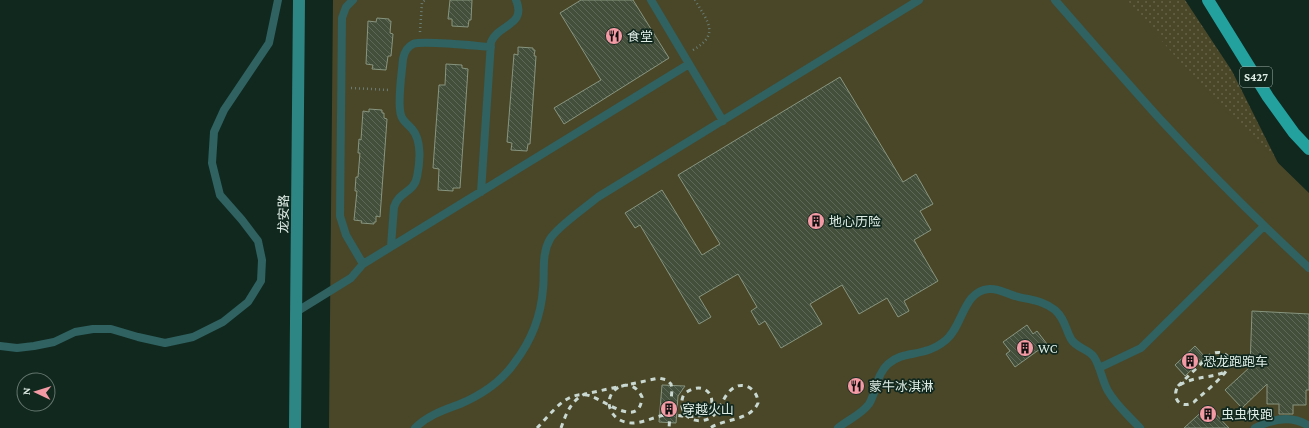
<svg xmlns="http://www.w3.org/2000/svg" width="1309" height="428" viewBox="0 0 1309 428" font-family="'Crimson Pro','Noto Sans SC',serif">
	<defs>
		<pattern id="grass-dots" width="8" height="8" patternUnits="userSpaceOnUse"><rect width="8" height="8" fill="#4a4729"/><path d="M2 2h.1M6 6h.1" fill="none" stroke="#646248" stroke-width="1.8" stroke-linecap="round"/></pattern>
		<pattern id="building-back-hatch" width="6" height="6" patternUnits="userSpaceOnUse"><rect width="6" height="6" fill="#434e3b"/><path d="M-1 5l2 2M0 0l6 6M5-1l2 2" fill="none" stroke="#5e6857"/></pattern>
	</defs>
	<rect width="100%" height="100%" fill="#11281e"/>
	<!-- grass -->
	<path fill="url(#grass-dots)" d="M1063,0H1185L1232,71L1279,165L1309,194Z"/>
	<!-- park -->
	<path fill="#4a4729" d="M333,0H1127L1173,54L1222,108L1309,193V428H329Z"/>
	<!-- building -->
	<path fill="url(#building-back-hatch)" stroke="#88957f" d="M450,0H472L471,20H469L468,27L452,26V19H448Z
		M581,0H633L669,58L564,124L554,108L601,80L560,13Z
		M377,18L389,19V21H391L390,33L393,34L391,56H388L386,70L372,69L373,65L366,64L368,21L376,22Z
		M518,47L533,48V50H535L534,56H536L530,144H528L527,151L511,150L512,143L507,142L514,54L518,55Z
		M446,64L462,65V68L468,69L460,188H453V191L438,190L439,169L433,168L439,85H445Z
		M840,77L903,182L916,174L933,204L920,211L931,230L914,240L938,281L904,301L909,311L898,317L887,298L859,314L842,285L810,304L822,324L781,348L765,321L759,325L751,311L757,307L738,274L699,297L711,317L699,324L640,225L635,228L625,213L662,190L702,255L720,244L678,175Z
		M369,109L382,110V113H384V118L387,119L380,217L376,216V222H374V224L361,223L362,221L354,220L357,191H355L356,177H358L360,153H358L359,139L361,140L363,111L369,112Z
		M1252,311L1309,314V390H1306V405H1293V414H1279V404H1267V384L1242,408L1225,390L1250,367Z
		M1027,325L1033,334L1037,331L1047,344L1015,367L1006,354L1010,351L1003,342Z
		M1195,346L1205,357L1185,376L1175,365Z
		M662,385L685,386L678,396L676,423L659,422Z
		M1208,406L1229,428H1184Z"/>
	<g fill="none" stroke-linecap="round" stroke-linejoin="round">
		<!-- path -->
		<path stroke="#6a7d74" stroke-width="2.5" stroke-dasharray="1 3" stroke-linecap="butt" d="M420,32L422,2L425,0
			M693,50C721,34 707,21 695,0
			M351,88L390,90"/>
		<!-- lane -->
		<path stroke="#2f6261" stroke-width="8" d="M353,0L346,7L342,18L340,216L346,235L363,264
			M651,0L723,121
			M1055,0C1089,39 1124,79 1159,118C1207,170 1257,220 1309,268
			M481,192L491,42C498,24 527,26 516,0
			M391,246L394,207C399,191 414,193 417,177C420,163 422,140 412,129C408,124 402,121 401,115C397,103 402,72 403,59C404,53 407,47 413,44C423,40 476,46 491,47
			M296,312L351,278L363,264L689,64
			M0,346L17,348L34,346L54,342L75,332L93,329H111L138,337L165,343L193,337L223,322L248,302L261,281L262,260L258,241L242,220L220,195L212,163L214,132L224,110L269,43L278,0
			M1099,368L1141,348L1264,226
			M415,428C428,415 444,410 460,404C481,395 502,381 515,362C531,341 541,316 543,289C545,272 541,255 550,239C557,227 586,207 598,197L919,0
			M838,428C847,420 861,415 869,404C877,391 876,375 888,364C899,354 912,355 925,351C933,349 940,345 946,340C963,326 963,291 989,289C999,288 1007,294 1015,296C1029,300 1043,300 1055,310C1065,319 1065,328 1071,339C1076,348 1089,349 1094,357C1101,368 1102,381 1108,391C1116,405 1129,416 1140,428
			M1255,428C1272,419 1292,415 1309,426"/>
		<!-- secondary -->
		<path stroke="#2d8684" stroke-width="12" d="M295,428L299,0"/>
		<!-- primary -->
		<path stroke="#23a19f" stroke-width="12" d="M1208,0L1268,97L1294,133L1309,149"/>
		<!-- rail -->
		<path stroke="#c9d8d0" stroke-width="3" stroke-dasharray="5 5" stroke-linecap="butt" d="M1178,386L1210,355C1221,348 1234,356 1228,368C1223,378 1202,394 1194,402C1180,410 1171,398 1178,386C1195,375 1212,379 1226,371
			M537,428C549,416 561,398 578,395C583,394 589,395 593,397C608,403 640,428 642,397C630,371 598,393 613,414C617,420 625,423 632,423C643,423 654,417 665,415C677,414 690,419 702,415C722,407 709,375 684,394C675,413 694,428 712,417C721,409 723,396 732,389C743,380 758,389 758,403C750,421 726,418 710,428
			M561,428C566,414 571,400 585,394L659,378L667,380L671,384L672,389L669,428"/>
	</g>
	<!-- icons -->
	<defs>
		<g id="restaurant-disc" transform="scale(0.9)"><circle r="9.5" fill="#f49aa5" stroke="#11281e"/><path d="M-5-6h1v4h1v-4h1v4h1v-4h1v5L-1.5 .5V6h-2V.5L-5-1ZM5-6V6H3V1.5H1.5Q1.5-4 5-6Z" fill="#111"/></g>
		<g id="building-disc" transform="scale(0.9)"><circle r="9.5" fill="#f49aa5" stroke="#11281e"/><path d="M-4-6H4V6H1V3H-1V6H-4ZM-2.5-4.3h1.7v1.8h-1.7ZM.8-4.3h1.7v1.8H.8ZM-2.5-1h1.7V.8h-1.7ZM.8-1h1.7V.8H.8Z" fill="#111"/></g>
	</defs>
	<g fill-rule="evenodd">
		<use href="#restaurant-disc" x="614" y="36"/>
		<use href="#building-disc" x="816" y="221"/>
		<use href="#building-disc" x="1025" y="348"/>
		<use href="#building-disc" x="1190" y="361"/>
		<use href="#restaurant-disc" x="856" y="386"/>
		<use href="#building-disc" x="669" y="409"/>
		<use href="#building-disc" x="1208" y="414"/>
	</g>
	<g text-anchor="middle" stroke-width="3.5" stroke-linejoin="round" paint-order="stroke">
		<!-- shield labels -->
		<rect fill="#11281e" stroke="#a0b1a9" stroke-width="1" x="1240" y="67" width="32" height="20" rx="3"/>
		<g font-size="12" font-weight="bold" fill="#deece5">
			<text x="1256" y="81">S427</text>
		</g>
		<!-- poi labels -->
		<g font-size="13" fill="#deece5" stroke="#11281e" text-anchor="start">
			<text x="627" y="41">食堂</text>
			<text x="829" y="226">地心历险</text>
			<text x="1038" y="353">WC</text>
			<text x="1203" y="366">恐龙跑跑车</text>
			<text x="869" y="391">蒙牛冰淇淋</text>
			<text x="682" y="414">穿越火山</text>
			<text x="1221" y="419">虫虫快跑</text>
		</g>
		<!-- street labels -->
		<g font-size="13" fill="#deece5" stroke="#11281e">
			<text transform="translate(283 214) rotate(-89)" y="5">龙安路</text>
		</g>
	</g>
	<!-- north arrow -->
	<g transform="translate(36 392) rotate(274)"><circle r="19" fill="#11281e" stroke="#63766e"/>
	<path d="M0-3L7 15L0 10L-7 15Z" fill="#f49aa5"/>
	<text y="-6" font-size="11" font-weight="bold" text-anchor="middle" fill="#deece5">N</text>
	</g>
</svg>
